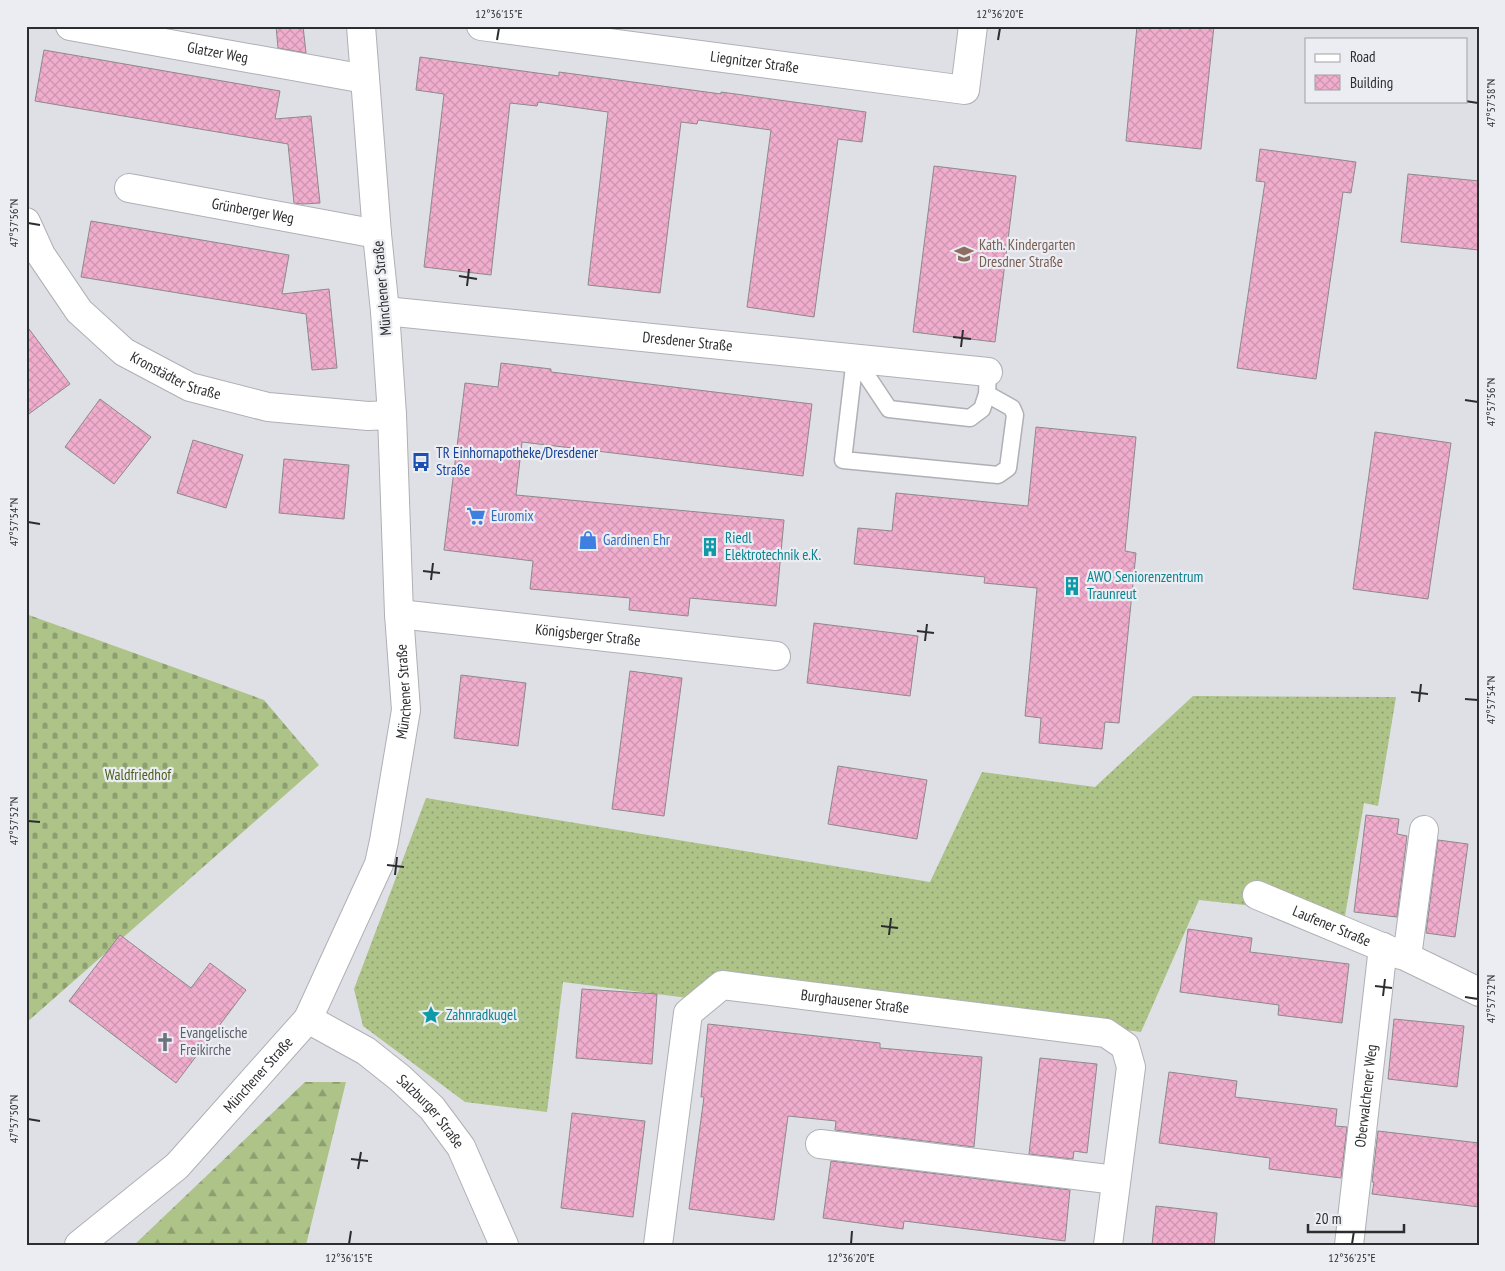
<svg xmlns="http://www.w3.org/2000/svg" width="1505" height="1271" viewBox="0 0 1505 1271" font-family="'PT Sans Narrow',sans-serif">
	<defs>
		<pattern id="grass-dots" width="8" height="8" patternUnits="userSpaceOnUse" patternTransform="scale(1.25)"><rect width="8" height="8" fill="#adc388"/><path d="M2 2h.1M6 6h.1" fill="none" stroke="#8d9f70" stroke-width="1.8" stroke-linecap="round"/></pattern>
		<pattern id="forest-firs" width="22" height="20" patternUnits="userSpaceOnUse" patternTransform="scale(1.25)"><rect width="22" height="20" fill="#adc388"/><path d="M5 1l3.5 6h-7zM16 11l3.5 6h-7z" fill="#8d9f70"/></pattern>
		<pattern id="cemetery-stones" width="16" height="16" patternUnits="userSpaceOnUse" patternTransform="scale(1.25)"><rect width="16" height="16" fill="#adc388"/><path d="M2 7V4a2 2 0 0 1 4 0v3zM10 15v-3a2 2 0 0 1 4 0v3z" fill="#8d9f70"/></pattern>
		<pattern id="building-cross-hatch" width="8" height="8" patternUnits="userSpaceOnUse" patternTransform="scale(1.25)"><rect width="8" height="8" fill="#f0adcd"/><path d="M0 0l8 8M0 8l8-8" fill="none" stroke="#ce95b0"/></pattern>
	</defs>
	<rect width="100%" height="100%" fill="#dfe0e5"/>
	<!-- grass -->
	<path fill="url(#grass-dots)" d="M1193,696L1396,697L1378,806L1364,803L1345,916L1199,900L1141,1032L724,977L688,998L563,982L547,1112L465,1102L363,1026L354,989L426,798L930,882L982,772L1095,787Z"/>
	<!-- forest -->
	<path fill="url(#forest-firs)" d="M305,1082H346L306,1245H134Z"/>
	<!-- cemetery -->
	<path fill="url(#cemetery-stones)" d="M26,614L264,700L319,765L26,1023Z"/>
	<!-- building -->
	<path fill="url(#building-cross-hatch)" stroke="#8e898b" d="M276,26H303L306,53L278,48Z
		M1137,26H1214L1201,149L1126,141Z
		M44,50L280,91L275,119L311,116L320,203L303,204L294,203L288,144L35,101Z
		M420,57L559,76V72L721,94V92L866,112L862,142L838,139L814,317L747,307L771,130L698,120L697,124L681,122L660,293L588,285L608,112L538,102L537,106L510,103L491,275L424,267L444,94L416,90Z
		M1260,149L1356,162L1351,193L1343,192L1316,379L1237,368L1265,182L1256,181Z
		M934,166L1016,176L995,342L913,332Z
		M1408,174L1479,181V250L1401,242Z
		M91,221L289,255L282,294L329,289L337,368L312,370L306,314L81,277Z
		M26,325L70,384L26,416Z
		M501,363L551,369V372L812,404L803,476L522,442L516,495L784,520L776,606L690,598L688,616L629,610L630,598L530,589L533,561L444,550L465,383L498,387Z
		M100,399L151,437L114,484L65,447Z
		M1036,427L1136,437L1125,551L1136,553L1119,723L1105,722L1102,749L1039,743L1041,718L1025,716L1037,588L984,583L985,577L854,564L858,528L892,531L896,493L1028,506Z
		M1375,432L1451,443L1428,599L1353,589Z
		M193,440L243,455L226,508L177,493Z
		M284,459L349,465L344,519L279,513Z
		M814,623L918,636L910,696L807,683Z
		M630,671L682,678L664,816L612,809Z
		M461,675L526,683L518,746L454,738Z
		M838,766L927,780L917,839L828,824Z
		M1366,815L1399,819L1397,834L1407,836L1397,917L1354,912Z
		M1438,840L1468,844L1455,937L1426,933Z
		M1188,929L1252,938L1250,952L1349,964L1342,1023L1278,1015L1279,1005L1180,992Z
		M120,935L191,988L210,963L246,990L176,1083L69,1001Z
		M582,989L657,994L652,1064L576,1058Z
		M1394,1019L1464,1026L1457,1087L1388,1079Z
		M708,1024L880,1043V1048L982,1057L974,1147L835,1130L836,1121L788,1116L774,1220L689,1209L704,1097H701Z
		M1040,1058L1097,1064L1087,1153L1074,1151L1073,1159L1029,1154Z
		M1169,1072L1237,1081L1235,1097L1337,1109L1335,1126L1347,1127L1341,1178L1269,1169L1270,1158L1159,1143Z
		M572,1113L645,1121L633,1217L561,1208Z
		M1378,1131L1479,1143V1207L1372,1194L1374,1182H1372Z
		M831,1161L1070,1190L1065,1241L904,1221L903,1229L823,1218Z
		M1156,1206L1217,1213L1214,1245H1152Z"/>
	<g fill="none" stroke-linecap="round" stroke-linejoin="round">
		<!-- lane casing -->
		<g stroke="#afb0b5" stroke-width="19">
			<path id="lane" d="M855,358L843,460L998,475L1008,468L1015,415L1012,408L987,394L988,372
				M855,358L889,409L970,418L982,409L987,394"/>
		</g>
		<!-- street casing -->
		<g stroke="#afb0b5" stroke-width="30">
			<g id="street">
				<path id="s1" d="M70,26L365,79"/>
				<path id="s2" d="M481,26L965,90L973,26"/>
				<path id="s3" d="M129,188L377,234"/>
				<path id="s4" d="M26,222L41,255L79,311L124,352L190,387L268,407L368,416L392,415"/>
				<path id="s5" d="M385,311L988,372"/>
				<path id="s6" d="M399,614L776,656"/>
				<path d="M1424,830L1407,957L1479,992"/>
				<path id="s7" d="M1257,895L1401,955"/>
				<path id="s8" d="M308,1019L366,1051L400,1078L432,1108L461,1147L504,1245"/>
				<path d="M820,1144L1116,1180"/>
				<path id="s9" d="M79,1245L177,1166L308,1019L379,864L384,841L406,710L399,614L392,415L385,311L377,234L361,26"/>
				<path id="s10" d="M658,1245L688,1013L722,985L1106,1033L1125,1046L1131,1067L1108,1245"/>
				<path id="s11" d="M1349,1245L1383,947"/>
			</g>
		</g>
		<!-- lane -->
		<use href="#lane" stroke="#fff" stroke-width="16"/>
		<!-- street -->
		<use href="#street" stroke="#fff" stroke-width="28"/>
	</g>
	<!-- ticks -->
	<path fill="none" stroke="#2c2d2f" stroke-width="2" d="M497,40L499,28M998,40L1000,28M1465,101L1478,103M28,223L40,225M459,276L477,279M467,286L469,269M953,337L971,339M961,347L963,330M1465,400L1478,402M28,522L40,524M423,571L440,573M431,580L433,563M917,631L934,633M925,641L927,624M1411,692L1428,694M1465,699L1478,700M1419,702L1421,684M28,821L40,822M387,865L404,867M395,875L397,857M881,926L898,928M889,935L891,918M1375,986L1392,988M1383,996L1385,979M1465,997L1478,999M28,1119L40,1121M351,1159L368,1161M358,1169L361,1152M349,1244L351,1231M851,1244L852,1231M1352,1244L1354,1231"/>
	<!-- icons -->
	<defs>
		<g id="school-bare" transform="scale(1.5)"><path d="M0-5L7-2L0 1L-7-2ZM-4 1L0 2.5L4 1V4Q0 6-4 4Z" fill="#8d6e63" stroke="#ecedf2" stroke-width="2.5" paint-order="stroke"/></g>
		<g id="bus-bare" transform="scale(1.5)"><path d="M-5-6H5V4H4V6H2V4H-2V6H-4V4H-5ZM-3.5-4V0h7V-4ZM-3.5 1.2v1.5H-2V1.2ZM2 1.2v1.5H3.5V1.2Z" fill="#1a4fb4" stroke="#ecedf2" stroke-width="2.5" paint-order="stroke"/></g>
		<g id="supermarket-bare" transform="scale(1.5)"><path d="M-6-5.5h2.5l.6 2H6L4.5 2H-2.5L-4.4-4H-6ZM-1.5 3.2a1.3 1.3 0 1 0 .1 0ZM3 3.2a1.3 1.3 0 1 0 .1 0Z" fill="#3f7fe0" stroke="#ecedf2" stroke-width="2.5" paint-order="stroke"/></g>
		<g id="shop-bare" transform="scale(1.5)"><path d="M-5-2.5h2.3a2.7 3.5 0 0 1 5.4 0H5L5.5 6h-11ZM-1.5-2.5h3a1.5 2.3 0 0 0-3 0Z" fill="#3f7fe0" stroke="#ecedf2" stroke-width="2.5" paint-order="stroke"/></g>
		<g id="building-bare" transform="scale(1.5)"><path d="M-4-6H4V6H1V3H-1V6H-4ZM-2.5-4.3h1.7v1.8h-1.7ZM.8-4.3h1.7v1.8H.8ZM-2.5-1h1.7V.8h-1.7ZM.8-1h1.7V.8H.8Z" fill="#0f9aa8" stroke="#ecedf2" stroke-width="2.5" paint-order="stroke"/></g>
		<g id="sight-bare" transform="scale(1.5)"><path d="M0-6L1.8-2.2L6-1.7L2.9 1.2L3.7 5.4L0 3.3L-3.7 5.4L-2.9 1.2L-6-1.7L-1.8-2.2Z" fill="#0f9aa8" stroke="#ecedf2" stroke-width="2.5" paint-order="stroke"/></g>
		<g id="church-bare" transform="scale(1.5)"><path d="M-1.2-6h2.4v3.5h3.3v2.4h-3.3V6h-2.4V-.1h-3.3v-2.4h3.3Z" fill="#6b7280" stroke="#ecedf2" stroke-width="2.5" paint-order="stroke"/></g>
	</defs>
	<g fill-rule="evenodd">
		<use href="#school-bare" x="964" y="254"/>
		<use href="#bus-bare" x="421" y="462"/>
		<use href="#supermarket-bare" x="476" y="516"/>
		<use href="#shop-bare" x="588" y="540"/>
		<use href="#building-bare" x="710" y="547"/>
		<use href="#building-bare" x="1072" y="586"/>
		<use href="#sight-bare" x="431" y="1015"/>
		<use href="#church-bare" x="165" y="1042"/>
	</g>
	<g text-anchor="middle" stroke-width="4.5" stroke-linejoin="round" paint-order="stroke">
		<!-- street labels -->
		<g font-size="15" fill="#2c2d2f" stroke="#ecedf2">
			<text dy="5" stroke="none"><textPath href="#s1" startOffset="150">Glatzer Weg</textPath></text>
			<text dy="5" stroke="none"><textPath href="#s2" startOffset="276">Liegnitzer Straße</textPath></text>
			<text dy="5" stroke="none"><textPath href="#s3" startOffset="126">Grünberger Weg</textPath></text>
			<text transform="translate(382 288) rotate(-95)" y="5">Münchener Straße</text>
			<text dy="5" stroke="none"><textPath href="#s5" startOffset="304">Dresdener Straße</textPath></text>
			<text dy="5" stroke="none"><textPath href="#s4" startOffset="222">Kronstädter Straße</textPath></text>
			<text dy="5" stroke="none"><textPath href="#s6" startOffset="190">Königsberger Straße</textPath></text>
			<text dy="5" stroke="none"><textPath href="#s9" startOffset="668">Münchener Straße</textPath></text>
			<text dy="5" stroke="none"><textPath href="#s7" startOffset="81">Laufener Straße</textPath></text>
			<text dy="5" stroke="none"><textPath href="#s10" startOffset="412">Burghausener Straße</textPath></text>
			<text dy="5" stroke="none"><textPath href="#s9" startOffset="248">Münchener Straße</textPath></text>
			<text dy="5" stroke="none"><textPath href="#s11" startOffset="150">Oberwalchener Weg</textPath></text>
			<text dy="5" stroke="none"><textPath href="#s8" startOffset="155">Salzburger Straße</textPath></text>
		</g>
		<!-- education labels -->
		<g font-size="15" fill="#785e54" stroke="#ecedf2" text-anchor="start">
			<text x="979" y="250">Kath. Kindergarten<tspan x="979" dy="17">Dresdner Straße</tspan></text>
		</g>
		<!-- transit labels -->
		<g font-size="15" fill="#164399" stroke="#ecedf2" text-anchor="start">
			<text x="436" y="458">TR Einhornapotheke/Dresdener<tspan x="436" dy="17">Straße</tspan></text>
		</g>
		<!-- shop labels -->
		<g font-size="15" fill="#366cbe" stroke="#ecedf2" text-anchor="start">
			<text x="491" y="521">Euromix</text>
			<text x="603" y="545">Gardinen Ehr</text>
		</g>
		<!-- culture labels -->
		<g font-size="15" fill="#0d838f" stroke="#ecedf2" text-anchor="start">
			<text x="725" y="543">Riedl<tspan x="725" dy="17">Elektrotechnik e.K.</tspan></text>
			<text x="1087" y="582">AWO Seniorenzentrum<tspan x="1087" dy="17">Traunreut</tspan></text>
			<text x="446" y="1020">Zahnradkugel</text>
		</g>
		<!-- park labels -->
		<g font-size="15" fill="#4c601d" stroke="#ecedf2">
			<text x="138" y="780">Waldfriedhof</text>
		</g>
		<!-- worship labels -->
		<g font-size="15" fill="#5b616d" stroke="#ecedf2" text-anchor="start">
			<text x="180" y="1038">Evangelische<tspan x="180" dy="17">Freikirche</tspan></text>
		</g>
	</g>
	<!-- border -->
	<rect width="1505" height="1271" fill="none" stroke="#ecedf2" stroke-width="55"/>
	<!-- legend -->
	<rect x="1305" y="38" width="162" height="65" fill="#ecedf2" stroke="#9fa0a4"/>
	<rect x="1315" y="54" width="25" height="8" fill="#ffffff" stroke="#9fa0a4"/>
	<text x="1350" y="62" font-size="15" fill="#2c2d2f">Road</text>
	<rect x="1315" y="75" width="25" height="15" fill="url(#building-cross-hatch)" stroke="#9fa0a4"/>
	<text x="1350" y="88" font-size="15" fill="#2c2d2f">Building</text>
	<!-- scale -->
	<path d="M1308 1224v8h96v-8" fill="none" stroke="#2c2d2f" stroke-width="2.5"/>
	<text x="1315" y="1224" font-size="15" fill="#2c2d2f" stroke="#ecedf2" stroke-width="4" paint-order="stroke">20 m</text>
	<rect x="28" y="28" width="1450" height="1216" fill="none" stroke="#2c2d2f" stroke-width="2"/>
	<g font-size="12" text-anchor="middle" fill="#2c2d2f">
		<text x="499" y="18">12°36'15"E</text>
		<text x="1000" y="18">12°36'20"E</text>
		<text transform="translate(1491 103) rotate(-90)" y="4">47°57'58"N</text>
		<text transform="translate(14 223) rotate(-90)" y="4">47°57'56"N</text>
		<text transform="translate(1491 402) rotate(-90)" y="4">47°57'56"N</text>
		<text transform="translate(14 522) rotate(-90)" y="4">47°57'54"N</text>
		<text transform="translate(1491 700) rotate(-90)" y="4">47°57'54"N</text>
		<text transform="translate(14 821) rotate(-90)" y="4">47°57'52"N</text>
		<text transform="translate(1491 999) rotate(-90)" y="4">47°57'52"N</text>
		<text transform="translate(14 1119) rotate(-90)" y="4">47°57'50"N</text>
		<text x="349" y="1262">12°36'15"E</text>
		<text x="851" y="1262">12°36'20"E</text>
		<text x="1352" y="1262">12°36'25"E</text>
	</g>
</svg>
